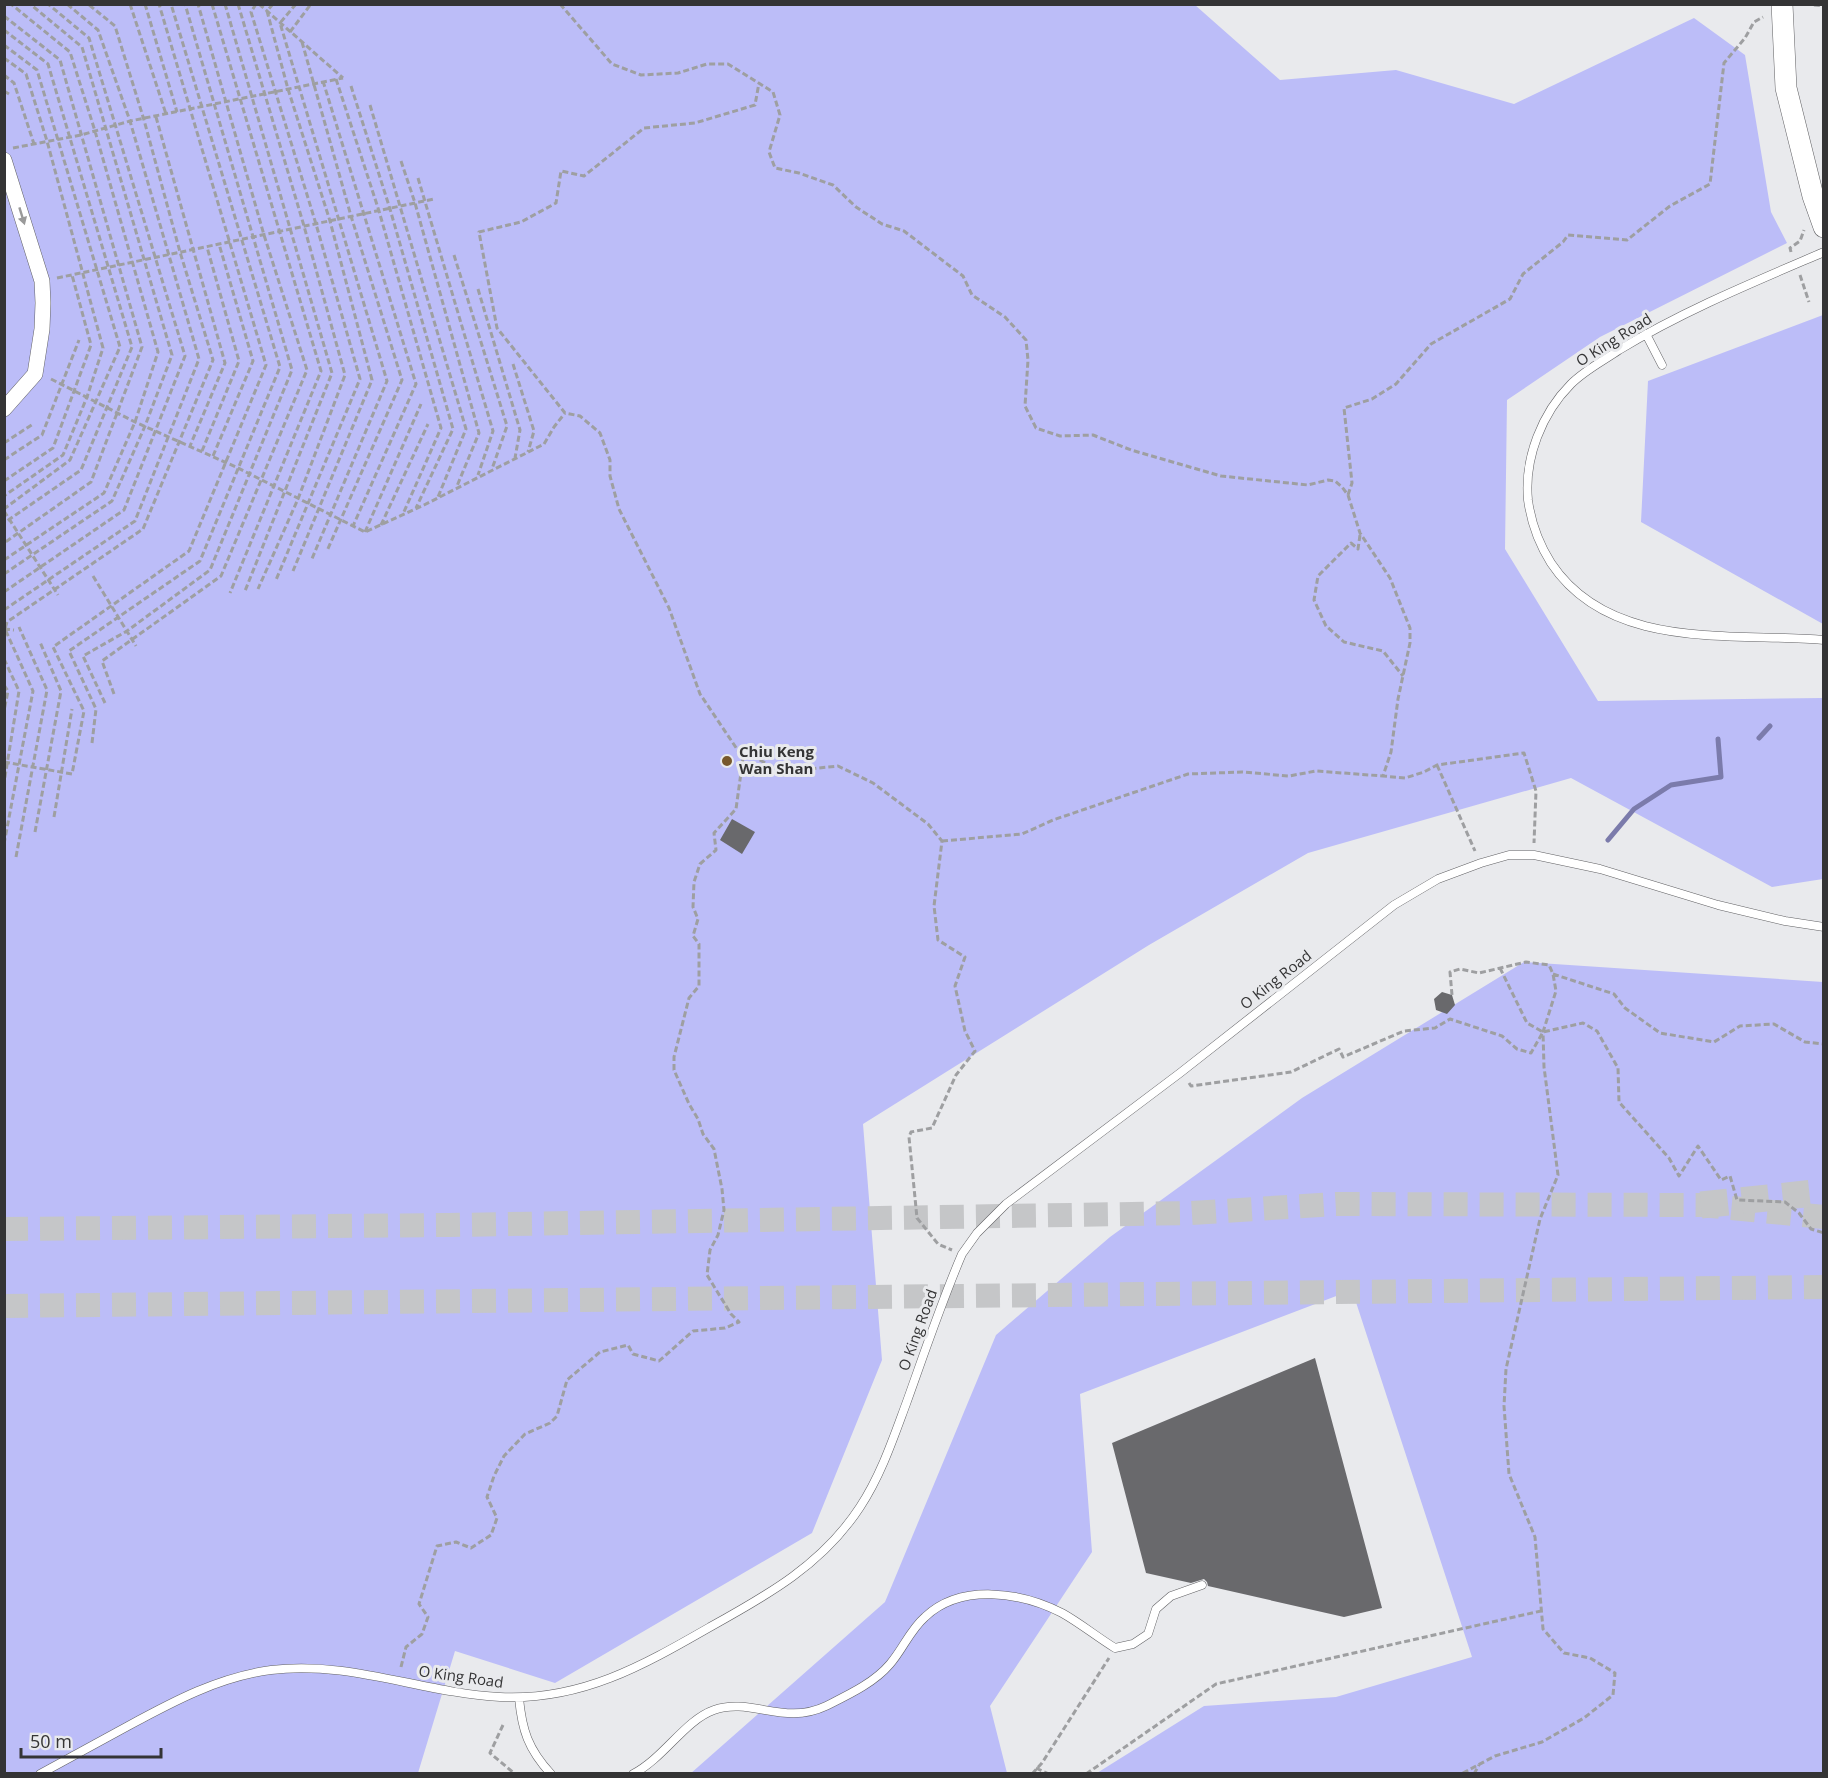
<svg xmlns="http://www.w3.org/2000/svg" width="1828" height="1778" viewBox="0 0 1828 1778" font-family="'Open Sans',sans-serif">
	<rect width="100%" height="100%" fill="#e9eaed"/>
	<!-- green -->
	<path fill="#bcbdf8" d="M5,5H1195L1280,80L1396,70L1514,104L1694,18L1745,55L1771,212L1787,243L1600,337L1507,400L1505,549L1598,701L1823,698V879L1772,887L1571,778L1308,853L1149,945L863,1124L882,1360L812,1533L555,1683L455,1651L418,1773L5,1774Z
		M1823,315V624L1641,522L1648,381Z
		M1524,962L1823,982V1773H1097L1204,1706L1336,1697L1472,1657L1352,1290L1080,1394L1092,1552L990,1706L1007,1773L690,1774L885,1602L996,1335L1110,1237L1302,1098Z"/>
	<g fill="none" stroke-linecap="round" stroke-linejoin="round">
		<!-- stream -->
		<path stroke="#7b7bab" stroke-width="5" d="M1759,738L1770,726
			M1608,840L1634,809L1671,785L1721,777L1718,739"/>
	</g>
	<!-- building -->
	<path fill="#69696c" d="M732,819L755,832L742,854L720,840Z
		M1442,992L1452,995L1455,1005L1447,1014L1436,1010L1434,999Z
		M1315,1358L1382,1608L1344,1617L1208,1586L1207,1582L1204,1579L1191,1583L1146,1573L1112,1443Z"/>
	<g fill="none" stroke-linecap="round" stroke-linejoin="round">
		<!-- trunk-tunnel -->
		<path stroke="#c5c6c8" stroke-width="24" stroke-dasharray="24 12" stroke-linecap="butt" d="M4,1229L449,1225L1191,1213L1336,1204L1701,1205L1824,1217
			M4,1306L1824,1287"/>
		<!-- motorway-tunnel -->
		<path stroke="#c5c6c8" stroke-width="27" stroke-dasharray="27 14" stroke-linecap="butt" d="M1701,1205L1824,1192"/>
		<!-- service casing -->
		<g stroke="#616164" stroke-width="9">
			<path id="service" d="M1824,252C1754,282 1683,311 1619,350C1603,361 1585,370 1571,384C1542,413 1524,458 1528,500C1531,522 1539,544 1551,563C1610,652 1733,632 1824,640
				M1646,334L1662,365
				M519,1698C522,1730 528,1749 551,1774
				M40,1774C69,1758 99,1742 128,1726C174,1701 219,1677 271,1670C349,1660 423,1693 500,1697C581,1701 642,1666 710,1627C768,1595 823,1564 860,1507C881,1475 893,1439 906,1404C924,1354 941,1303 962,1254L977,1233L1006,1204L1180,1073L1394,905L1438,879L1481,863L1509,855H1534L1600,869L1718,905L1785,921L1824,927
				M633,1774C664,1758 685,1720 714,1710C751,1697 784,1726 826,1706C848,1695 874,1683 890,1664C903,1649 910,1630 925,1617C961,1583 1021,1592 1062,1613C1080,1623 1097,1637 1115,1648L1133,1644L1148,1634L1156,1609L1171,1596L1202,1585"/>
		</g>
		<!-- minor casing -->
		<g stroke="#616164" stroke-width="16">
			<path id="minor" d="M4,160L42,281L43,303L42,329L35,374L4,409"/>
		</g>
		<!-- secondary casing -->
		<g stroke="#616164" stroke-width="22">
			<path id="secondary" d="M1782,4L1786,88L1813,196L1824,227"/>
		</g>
		<!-- path -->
		<path stroke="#9e9fa1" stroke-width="3" stroke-dasharray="6 3" stroke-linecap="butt" d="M130,4L166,114
			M145,4L177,112
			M212,4L321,371L230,593
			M225,4L332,373L245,591
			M238,4L304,226L345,375L298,499L258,589
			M256,4L251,12L316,224L360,379L276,580
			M259,4L343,78
			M273,4L267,11L288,89L330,221L372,380L293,571
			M296,4L280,23L387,381L311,561
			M560,4L612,64L641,75L678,73L707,64H728L773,92L780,115L769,152L775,168L799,173L833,185L856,207L882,224L904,231L963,276L972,295L1005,317L1026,340L1028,360L1025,406L1036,428L1060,436L1093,435L1131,450L1221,476L1308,485L1328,480L1335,481L1342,487L1348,495L1360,533L1390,578L1410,628V643L1398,699L1391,752L1383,776L1405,778L1424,772L1437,765L1524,753L1536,791L1534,843
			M1805,4L1824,6
			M4,16L60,60L142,347L91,482L4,543
			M4,30L48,64L132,347L81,470L4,523
			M290,32L311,4
			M302,42L351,216L402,380L327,551
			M4,45L37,70L120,347L70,460L4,509
			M4,58L26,74L47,141L103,348L87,397L63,455L4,496
			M4,75L14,83L34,144
			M336,79L379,211L441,428L403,514
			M323,81L416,384L353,526
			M351,86L390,209L453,429L416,508
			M4,91L9,94
			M370,105L466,429L438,497
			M156,117L225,363L190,446
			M13,148L81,135L130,121L343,78
			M401,161L415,203L479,433L457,486
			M418,178L493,431L478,475
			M1791,252L1790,248L1800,241L1804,230
			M454,255L507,426L492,469
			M1800,275L1809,302
			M57,278L434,199
			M478,289L520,430L515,458
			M513,364L534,431L528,452
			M51,379L135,422L236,467L365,532L424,505L544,444L554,427L565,413
			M4,443L33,424
			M202,451L239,361L207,247
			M213,456L253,361L219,244
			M4,460L42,435L79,340
			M4,481L53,448L91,345L72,275
			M1348,495L1352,483L1344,408L1372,399L1396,384L1431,344L1510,299L1523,274L1563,242L1568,235L1627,240L1670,206L1710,184L1724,63L1745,38L1754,22L1763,17
			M4,511L58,595
			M381,525L428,424
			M365,532L421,404
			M1360,535L1358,549L1351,543L1318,576L1314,600L1326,626L1344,642L1383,651L1403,676
			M4,560L104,493L135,422L158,352L95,131L70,52L11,4
			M4,574L112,501L145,426L172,355L82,47L30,4
			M93,576L136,646
			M4,592L124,510L185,356L89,38L48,4
			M4,610L135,521L199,359L130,121L98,30L67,4
			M4,629L14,630
			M4,659L19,691L4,783
			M4,685L8,691L4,711
			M114,694L102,661L221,576L307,370L264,235L198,4
			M105,703L83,656L127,631L210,570L292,370L185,4
			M92,743L96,709L69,651L200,561L280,367L171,4
			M743,758L753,756L781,772L838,766L873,783L928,824L942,841L934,906L938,940L965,957L955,986L965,1031L975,1051L956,1075L932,1128L911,1132L909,1137L917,1218L938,1244L952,1250
			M4,762L72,774L84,711L53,647L189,551L266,365L159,4
			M1437,765L1475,851
			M54,817L72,709
			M35,832L61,691L40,642
			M942,841L1022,834L1053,820L1188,774L1242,772L1289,776L1316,771L1383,776
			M4,844L33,691L5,629L7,622L143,529L213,360L180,252L144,120L115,26L88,4
			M16,857L47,690L19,627
			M1500,968L1527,1023L1543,1032
			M1553,974L1614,994L1625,1008L1660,1033L1714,1042L1740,1026L1774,1024L1805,1042L1824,1044
			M1452,995L1450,972L1460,969L1479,973L1526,962L1549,965L1553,974L1556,991L1543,1032L1544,1067L1558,1175L1540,1219L1506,1369L1504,1406L1509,1474L1535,1537L1543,1629L1564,1653L1590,1658L1615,1673L1613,1695L1584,1718L1542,1742L1495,1756L1461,1774
			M1189,1083L1191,1086L1291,1072L1339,1049L1343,1057L1404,1031L1435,1028L1450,1019L1502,1036L1517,1049L1531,1053L1543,1032L1583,1023L1597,1031L1618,1068L1619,1102L1669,1158L1679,1176L1698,1146L1721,1180L1730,1176L1737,1200L1785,1202L1799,1213L1811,1229L1824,1233
			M401,1667L406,1647L422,1634L428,1617L419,1604L437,1546L456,1542L471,1548L491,1535L497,1518L487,1497L494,1476L504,1456L525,1434L550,1423L557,1416L567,1380L600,1352L628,1345L633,1354L659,1361L693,1331L725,1328L739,1322L731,1314L707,1275L710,1250L718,1235L724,1210L722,1189L714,1149L703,1134L698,1119L689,1104L674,1070V1057L689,998L699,986V944L693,936L698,919L693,907L694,882L700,864L716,850L714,833L736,809L743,758L700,694L669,608L619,509L610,476V460L600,433L580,416L565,413L497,328L479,232L521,222L556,203L561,171L584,176L644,128L695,123L755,105L759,83
			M503,1725L490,1753L515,1774
			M1036,1768L1049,1774
			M1032,1774L1042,1763L1109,1658
			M1086,1774L1216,1684L1541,1611
			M1474,1774L1479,1765"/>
		<!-- service -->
		<use href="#service" stroke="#fff" stroke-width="8"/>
		<!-- minor -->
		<use href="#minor" stroke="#fff" stroke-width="15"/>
		<!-- secondary -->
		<use href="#secondary" stroke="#fff" stroke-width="21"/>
	</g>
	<!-- one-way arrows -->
	<defs><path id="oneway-solid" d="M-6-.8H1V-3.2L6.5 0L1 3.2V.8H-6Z" transform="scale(1.5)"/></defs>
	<use fill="#9a9a9a" href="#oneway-solid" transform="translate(22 216) rotate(73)"/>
	<!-- markers -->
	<circle fill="#77582d" stroke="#e9eaed" stroke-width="2" cx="727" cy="761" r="6"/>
	<g text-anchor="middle" stroke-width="6" stroke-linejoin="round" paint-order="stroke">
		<!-- street labels -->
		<g font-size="15" fill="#343435" stroke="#e9eaed">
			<text transform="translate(1614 340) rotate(-32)" y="5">O King Road</text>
			<text transform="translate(1276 980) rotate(-38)" y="5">O King Road</text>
			<text transform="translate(918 1330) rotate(-70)" y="5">O King Road</text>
			<text transform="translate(461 1677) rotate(8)" y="5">O King Road</text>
		</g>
		<!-- poi labels -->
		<g font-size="15" font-weight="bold" fill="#343435" stroke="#e9eaed" text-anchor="start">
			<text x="739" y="757">Chiu Keng<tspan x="739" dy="17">Wan Shan</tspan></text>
		</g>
	</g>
	<!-- border -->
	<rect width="1828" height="1778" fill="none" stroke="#343435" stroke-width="12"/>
	<!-- scale -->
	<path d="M21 1748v9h140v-9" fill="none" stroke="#343435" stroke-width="3"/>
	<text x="30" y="1748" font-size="18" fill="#343435" stroke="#e9eaed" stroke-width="4.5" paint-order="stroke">50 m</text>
</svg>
